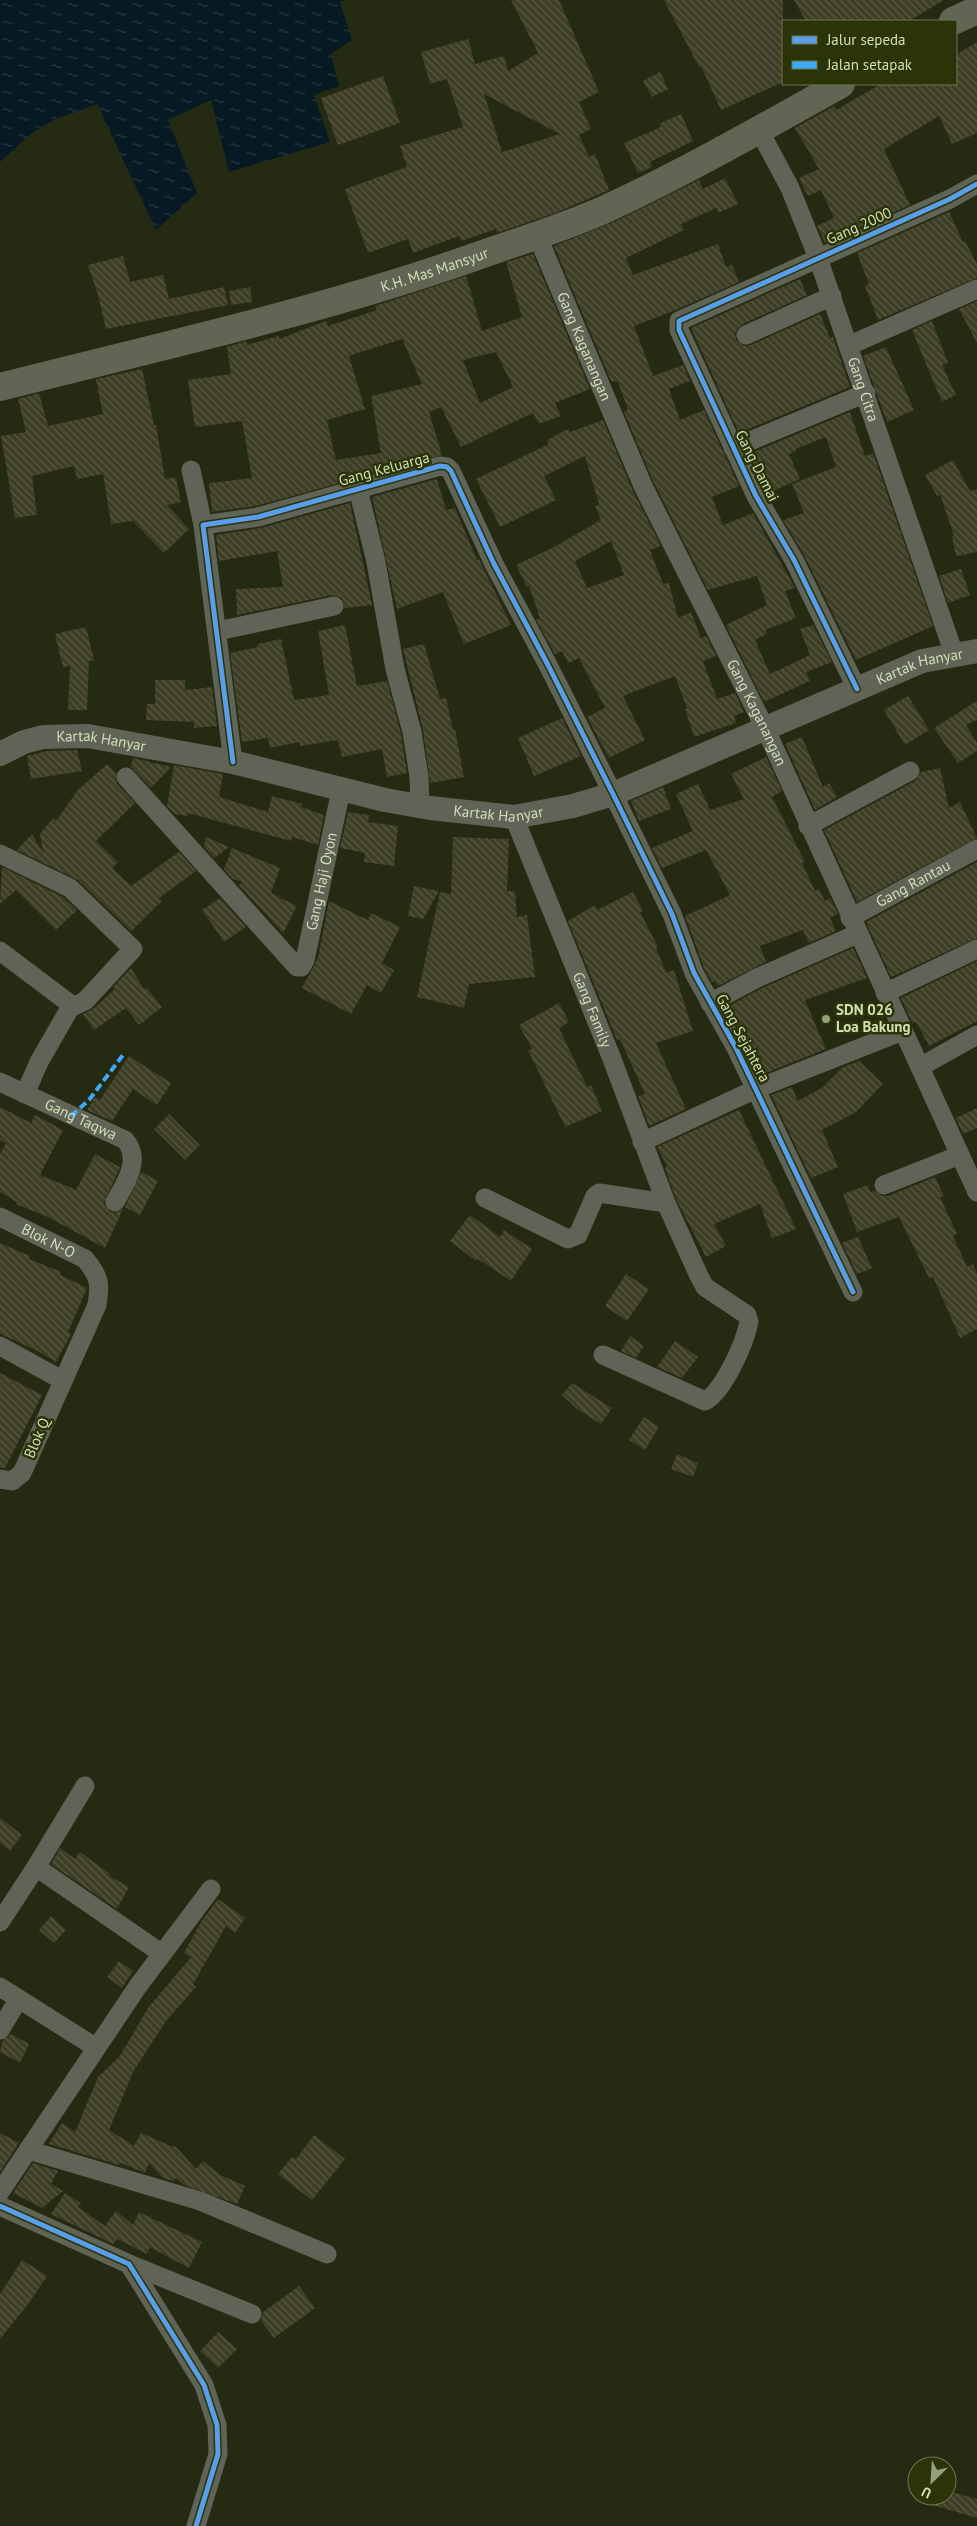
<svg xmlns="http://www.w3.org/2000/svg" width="977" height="2526" viewBox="0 0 977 2526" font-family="'PT Sans',sans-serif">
	<defs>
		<pattern id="water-ripples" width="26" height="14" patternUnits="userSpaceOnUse" patternTransform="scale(1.25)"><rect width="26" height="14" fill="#071a24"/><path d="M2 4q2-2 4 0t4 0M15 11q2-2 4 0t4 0" fill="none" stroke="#2a3b42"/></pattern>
		<pattern id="building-back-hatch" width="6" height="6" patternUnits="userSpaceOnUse" patternTransform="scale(1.25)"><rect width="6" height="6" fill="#3e3e26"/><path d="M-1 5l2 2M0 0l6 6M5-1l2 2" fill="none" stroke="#595943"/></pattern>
	</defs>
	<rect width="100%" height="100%" fill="#252a12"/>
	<!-- water -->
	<path fill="url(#water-ripples)" d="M0,0H345L340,2L352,40L331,54L339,86L314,95L330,142L229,172L211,100L168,120L197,193L156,230L97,104L54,120L32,133L0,162Z"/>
	<!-- building -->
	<path fill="url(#building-back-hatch)" fill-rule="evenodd" d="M511,0H559L599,92L579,102L591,129L579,135L589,157L595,154L609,190L558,212L497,233L496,229L461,241L459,236L413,253L408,239L368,253L345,189L407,167L400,146L463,127L447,79L430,84L421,52L468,39L475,64L504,56L508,71L538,53ZM484,94L560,134L502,152Z
		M664,0H783V82L721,110L701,66L699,67Z
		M794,0H944L909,21H806Z
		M977,42V133L952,144L939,116L884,149L910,205L825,243L817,226L834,218L821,190L808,196L799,178L819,169L795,128L834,106L836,110L881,84H956V55Z
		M660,72L668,89L652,97L643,81Z
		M383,76L400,123L338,145L321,98Z
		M681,114L693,141L650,162L652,167L638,173L624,143L661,127L659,124Z
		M725,178L738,204L718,213L716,208L681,224L684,230L626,258L633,275L718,244L726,267L732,265L739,282L678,309L634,326L653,376L683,365L690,381L669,389L680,420L704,410L739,486L712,497L723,525L753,513L795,588L785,591L796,618L765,630L767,634L755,640L770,674L810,655L800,629L813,625L832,662L806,672L810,681L764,702L726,625L767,605L757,576L708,590L653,481L624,412L628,410L618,382L611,381L554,246L616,221L699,180L703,189Z
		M949,212L963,242L965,241L977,264V278L878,320L865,286L869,284L857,253Z
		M533,254L590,389L555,403L561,416L539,424L533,413L461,447L441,407L429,412L442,455L256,506L212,512L209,483L252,478L242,421L195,427L188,380L231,374L227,347L246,341L247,345L279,336V339L326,321L328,326L377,310L375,306L466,276L482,331L522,317L506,262ZM402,339L422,384L371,396L381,453L336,460L327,420L365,409L349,356ZM496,352L513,387L480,403L463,360Z
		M123,256L130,282L163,275L169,299L224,287L228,305L106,329L98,295L88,265Z
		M800,279L807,295L741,325L735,333L736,340L744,346L751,345L820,314L830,338L833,337L850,387L739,433L691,328Z
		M250,287L252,302L231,305L229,291Z
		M977,301V343L959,309Z
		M932,321L948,363L942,365L956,395L942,402L912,330Z
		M886,347L914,410L887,422L863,356Z
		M142,369L154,425H156L165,479L176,477L181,502L167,505L189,529L164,553L133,521L111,524L103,474L77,479L74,466L32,476L37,515L15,518L1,436L26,432L18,399L39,393L48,426L103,414L96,379Z
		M850,412L865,456L873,453L875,458L933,626L856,660L804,555L783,520L804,513L792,484L836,467L826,437L795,449L796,451L789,454L800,479L771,492L765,477L760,478L749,454Z
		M603,420L633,491L661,546L650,550L663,584L669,583L678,618L691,612L701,638L706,636L716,656L703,661L717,699L735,693L744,712L734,716L736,723L694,737L685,709H687L675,676L623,696L645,740L609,758L587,717L605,708L579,658L568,663L562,651L555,654L536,620L540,618L529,586L527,587L516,565L554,547L601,520L595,506L599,504L585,456L544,476L556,500L500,527L476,479L549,444L547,440L568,429L570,432ZM611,541L624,575L587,588L575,561Z
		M953,460L970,491L977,489V552L956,556L952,536H954L940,494L937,496L925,475Z
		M437,479L446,510L455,508L477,560L479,559L511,625L464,644L443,592L397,609L372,497Z
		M350,503L372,605L345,608L342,598L332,595L237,615L236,589L283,587L277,551L219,561L216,535L261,528Z
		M961,569L970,595L948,603L939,576Z
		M345,625L357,686L387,681L401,734L407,773L387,777L382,749L342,757L338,740L300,746V742L270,748L268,738L242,742L230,653L258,647V644L281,639L294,700L329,695L318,631Z
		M86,627L94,660L89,661L87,710H68L70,666L63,667L55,634Z
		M424,644L440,699L446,698L453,730L455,729L464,777L430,783L423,730L403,649Z
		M155,680H185V690L212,687L217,726L194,728V722L146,720L147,704H155Z
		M908,696L929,730L905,745L884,710Z
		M977,701V720L966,725L977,743V751L958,763L934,728Z
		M562,718L581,756L534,776L518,738Z
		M802,737L823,787L829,783L837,797L815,810L785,744Z
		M77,750L82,771L31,779L27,756L47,751Z
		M766,757L782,791L772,797L805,862L802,863L815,891L819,889L825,901L830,898L838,914L830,918L836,931L809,943L803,930L760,946L766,962L718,986L715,981L712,982L704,968L685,916L730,895L706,850L662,868L652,848L693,831L676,794L698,784L710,810L744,799L731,774Z
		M133,758L171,767L151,788L131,767Z
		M107,764L116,773L117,784L135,803L96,841L118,862L112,868L131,886L179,852L196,871L159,898L162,901L131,931L78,880L17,850L32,834L43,853L40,834L53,818L56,821L78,790Z
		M174,765L223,774L219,797L268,812L272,796L302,804L301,807L324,815L318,845L292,837L291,841L188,813L187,816L175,814L167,806Z
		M940,768L949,808L960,802L977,838L857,902L824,830L915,781L921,772Z
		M663,787L671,809L639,821L631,801Z
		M348,812L369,815L368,822L398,826L394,866L364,862L365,853L340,848Z
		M206,837L229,847L214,858L204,847Z
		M453,837L509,839L507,891H515L517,917L527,915L535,977L469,984L464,1008L417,997L440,892L451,894Z
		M232,848L280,868L271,893L297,906L283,933L239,885L243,882L233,879L224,869Z
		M977,862V938L891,977L866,922Z
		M2,867L63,897L77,910L56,930L16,890L0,904Z
		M414,886L439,891L423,919L408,916Z
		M633,892L643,911L640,912L658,947L656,948L666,973L674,970L693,1031L656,1043L686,1109L649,1126L638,1096L645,1094L620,1039L617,1040L568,921L595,905L597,910Z
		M220,898L246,927L224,942L202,910Z
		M329,901L368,920L371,913L400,927L382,963L394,970L381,993L367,985L351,1014L302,988L318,958Z
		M853,948L867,978L805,1000L826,1049L761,1075L727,1007L762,988Z
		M977,961V1021L929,1046L916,1022L912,1023L901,998Z
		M131,968L144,989L147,988L162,1007L139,1025L126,1008L94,1030L83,1014L93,1009L115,989L113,987Z
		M559,1003L569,1022L559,1028L587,1087L591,1085L602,1111L565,1127L528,1050L532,1049L519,1025Z
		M129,1056L171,1083L157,1105L133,1089L112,1121L87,1110L95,1097L100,1100Z
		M859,1061L883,1084L856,1112L822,1130L838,1167L811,1178L771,1095L792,1087L798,1101L823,1087L843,1067Z
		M0,1107L31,1123L35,1115L63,1130L40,1175L76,1190L95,1154L120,1167L104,1203L110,1212L116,1213L123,1209L105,1248L48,1217L16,1204L17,1202L0,1192V1154L6,1143L0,1140Z
		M977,1108V1128L963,1134L956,1118Z
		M739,1110L796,1229L772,1238L760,1204L714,1224L726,1246L706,1257L676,1199L665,1168L667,1166L657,1147Z
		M169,1114L200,1145L185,1160L154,1129Z
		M141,1172L158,1181L140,1215L125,1207Z
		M935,1177L944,1196L940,1197L957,1234L953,1236L967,1267L973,1264L977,1274V1329L960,1338L933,1277L929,1278L899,1217L857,1232L843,1194L868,1185L870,1192L875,1191L882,1196H888Z
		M470,1215L500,1237L504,1230L532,1249L511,1281L478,1259L476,1261L450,1241Z
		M858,1237L872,1268L857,1274L842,1243Z
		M0,1243L30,1256L29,1259L61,1272L60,1275L87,1288L68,1332L71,1334L56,1362L36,1350L0,1334Z
		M626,1274L649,1289L627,1321L605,1306Z
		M630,1336L644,1346L636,1358L621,1351Z
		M675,1341L698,1357L682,1378L657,1367Z
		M0,1373L42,1395L5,1468H0Z
		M572,1383L612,1408L601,1424L577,1409L562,1395Z
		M644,1417L659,1427L645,1450L629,1440Z
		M677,1454L698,1463L693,1477L671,1469Z
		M0,1818L22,1835L10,1851L0,1843Z
		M60,1848L75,1859L80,1852L110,1874L109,1876L129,1887L117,1909L51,1864Z
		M218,1899L245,1918L235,1933L226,1926L193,1984L196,1987L166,2021L133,2072L109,2130L134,2146L141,2133L173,2147L175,2146L196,2169L203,2161L220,2175L245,2186L237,2204L184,2185L176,2178L173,2181L163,2178L149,2163L145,2173L121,2163L119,2165L49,2144L62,2123L75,2132L98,2077L120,2056L148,2008L191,1957L184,1953L203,1919Z
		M51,1916L66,1930L54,1943L39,1930Z
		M119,1961L133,1971L122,1988L107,1977Z
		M11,2034L29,2044L20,2063L0,2052L3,2040Z
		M0,2133L19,2143L0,2172Z
		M314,2135L345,2159L312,2200L278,2174L293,2156L296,2159Z
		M33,2163L58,2171L51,2184L63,2191L42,2208L13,2193Z
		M65,2193L81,2203L78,2207L105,2226L116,2211L133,2225L139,2212L202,2242L189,2268L150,2247L147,2254L117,2239L113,2244L51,2214Z
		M22,2260L47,2276L29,2303L0,2339V2294Z
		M299,2286L315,2308L274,2338L261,2321L263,2312Z
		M218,2332L237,2349L218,2368L200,2351Z
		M947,2491L977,2499V2518L916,2500L917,2496H947Z"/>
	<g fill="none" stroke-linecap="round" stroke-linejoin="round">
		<!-- minor -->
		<g stroke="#606457" stroke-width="19">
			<path id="s1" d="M759,130L790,188L818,258L954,654"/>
			<path id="s2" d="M537,235L643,486L766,730L977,1192"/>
			<path d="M746,335L832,296"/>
			<path d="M850,345L977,289"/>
			<path d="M733,448L866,393"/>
			<path d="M191,470L203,525"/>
			<path d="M358,489L376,562L395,669L412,732L419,777L420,806"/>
			<path d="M218,631L334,606"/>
			<path d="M857,689L794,560L756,496L679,330V321L950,199L977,184"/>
			<path d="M233,762L203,525L258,517L440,466L447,467L451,471L494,564L548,665L613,794L672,914L694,973L735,1046L853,1292"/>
			<path id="s3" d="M126,777L297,967H301L305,960L341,790"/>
			<path id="s4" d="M514,817L612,1059L666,1203L699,1276L705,1287L747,1315L749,1322C745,1342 724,1391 705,1401L603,1355"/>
			<path d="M808,826L910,771"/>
			<path d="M0,854L70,888L133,949L85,1001L70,1008L39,1062L25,1094"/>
			<path id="s5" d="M850,918L977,849"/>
			<path d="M0,951L73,1006"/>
			<path d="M885,993L977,949"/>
			<path d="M710,1003L757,978L857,934"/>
			<path d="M920,1067L977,1035"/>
			<path id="s6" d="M0,1082L125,1140C142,1159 125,1184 115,1202"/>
			<path d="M642,1142L756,1089L903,1031"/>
			<path d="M884,1185L960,1155"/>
			<path d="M485,1198L568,1239L578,1235L595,1196L599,1193L666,1203"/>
			<path id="s7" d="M0,1217L85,1259C99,1276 101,1283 97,1305L22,1473L12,1481L0,1479"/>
			<path d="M0,1346L62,1380"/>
			<path d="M36,1867L85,1786"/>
			<path d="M0,1922L36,1867L161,1953"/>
			<path d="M0,1987L95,2047"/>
			<path d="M0,2030L18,2000"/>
			<path d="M28,2150L200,2201L327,2254"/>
			<path d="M0,2192L138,1986L211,1889"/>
			<path d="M0,2206L129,2264L204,2385L217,2425L218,2454L196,2526"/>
			<path d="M129,2264L252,2314"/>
		</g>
		<!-- tertiary -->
		<path stroke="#606457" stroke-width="24" id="s8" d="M0,754L24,742L43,737L88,736L233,762L385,800L430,808L514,817L573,806L613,794L922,661L977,651"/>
		<!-- secondary -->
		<g stroke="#616654" stroke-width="28">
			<path d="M953,21L977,10"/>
			<path id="s9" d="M0,387C162,346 326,310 483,254C526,239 569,226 610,207C689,170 766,126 841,84"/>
		</g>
		<!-- quiet -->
		<path stroke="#3fa9f5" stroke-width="4" stroke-dasharray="8 4" stroke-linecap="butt" d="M71,1116L89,1100L123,1055"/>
		<!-- cycleway casing -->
		<g stroke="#2b3408" stroke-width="8">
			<path id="cycleway" d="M857,689L794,560L756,496L679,330V321L950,199L977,184
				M233,762L203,525L258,517L440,466L447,467L451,471L494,564L548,665L613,794L672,914L694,973L735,1046L853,1292
				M0,2206L129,2264L204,2385L217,2425L218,2454L196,2526"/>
		</g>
		<!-- cycleway -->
		<use href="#cycleway" stroke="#5a9eea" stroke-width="5"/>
	</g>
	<!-- markers -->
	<circle fill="#97a07e" stroke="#2b3408" stroke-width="2" cx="826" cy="1019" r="5"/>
	<g text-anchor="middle" stroke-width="5" stroke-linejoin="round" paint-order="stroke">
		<!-- street labels -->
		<g font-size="15" fill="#d4dfb8" stroke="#2b3408">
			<text transform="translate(859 226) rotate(-24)" y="5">Gang 2000</text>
			<text dy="5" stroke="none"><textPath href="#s9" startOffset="450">K.H. Mas Mansyur</textPath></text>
			<text dy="5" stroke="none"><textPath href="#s2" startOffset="121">Gang Kaganangan</textPath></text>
			<text dy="5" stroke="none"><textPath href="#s1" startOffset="280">Gang Citra</textPath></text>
			<text transform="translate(757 466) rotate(63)" y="5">Gang Damai</text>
			<text transform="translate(384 469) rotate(-15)" y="5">Gang Keluarga</text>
			<text dy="5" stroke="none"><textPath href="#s8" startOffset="960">Kartak Hanyar</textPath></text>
			<text dy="5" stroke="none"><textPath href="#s2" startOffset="526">Gang Kaganangan</textPath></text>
			<text dy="5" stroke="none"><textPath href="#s8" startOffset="105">Kartak Hanyar</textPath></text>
			<text dy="5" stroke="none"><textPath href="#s8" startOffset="510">Kartak Hanyar</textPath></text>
			<text dy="5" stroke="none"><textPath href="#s3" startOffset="348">Gang Haji Oyon</textPath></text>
			<text dy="5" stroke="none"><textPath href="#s5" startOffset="72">Gang Rantau</textPath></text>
			<text dy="5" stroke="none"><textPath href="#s4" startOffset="208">Gang Family</textPath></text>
			<text transform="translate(743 1038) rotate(62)" y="5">Gang Sejahtera</text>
			<text dy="5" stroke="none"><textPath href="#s6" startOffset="89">Gang Taqwa</textPath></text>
			<text dy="5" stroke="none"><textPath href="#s7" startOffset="54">Blok N-O</textPath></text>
			<text transform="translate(37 1438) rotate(-67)" y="5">Blok Q</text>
		</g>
		<!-- poi labels -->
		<g font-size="15" font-weight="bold" fill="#d4dfb8" stroke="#2b3408" text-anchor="start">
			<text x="836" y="1015">SDN 026<tspan x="836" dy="17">Loa Bakung</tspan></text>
		</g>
	</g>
	<!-- legend -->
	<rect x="782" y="20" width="175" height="65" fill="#2b3408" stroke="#6f784e"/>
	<rect x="792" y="36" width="25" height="8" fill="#5a9eea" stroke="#6f784e"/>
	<text x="827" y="45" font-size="15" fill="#d4dfb8">Jalur sepeda</text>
	<rect x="792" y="61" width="25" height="8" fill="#3fa9f5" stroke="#6f784e"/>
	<text x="827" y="70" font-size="15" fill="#d4dfb8">Jalan setapak</text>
	<!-- north arrow -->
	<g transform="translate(932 2481) rotate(205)"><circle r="24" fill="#2b3408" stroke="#6f784e"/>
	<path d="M0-4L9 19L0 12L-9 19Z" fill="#97a07e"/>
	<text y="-8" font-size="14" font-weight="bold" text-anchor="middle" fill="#d4dfb8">U</text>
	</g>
</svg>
